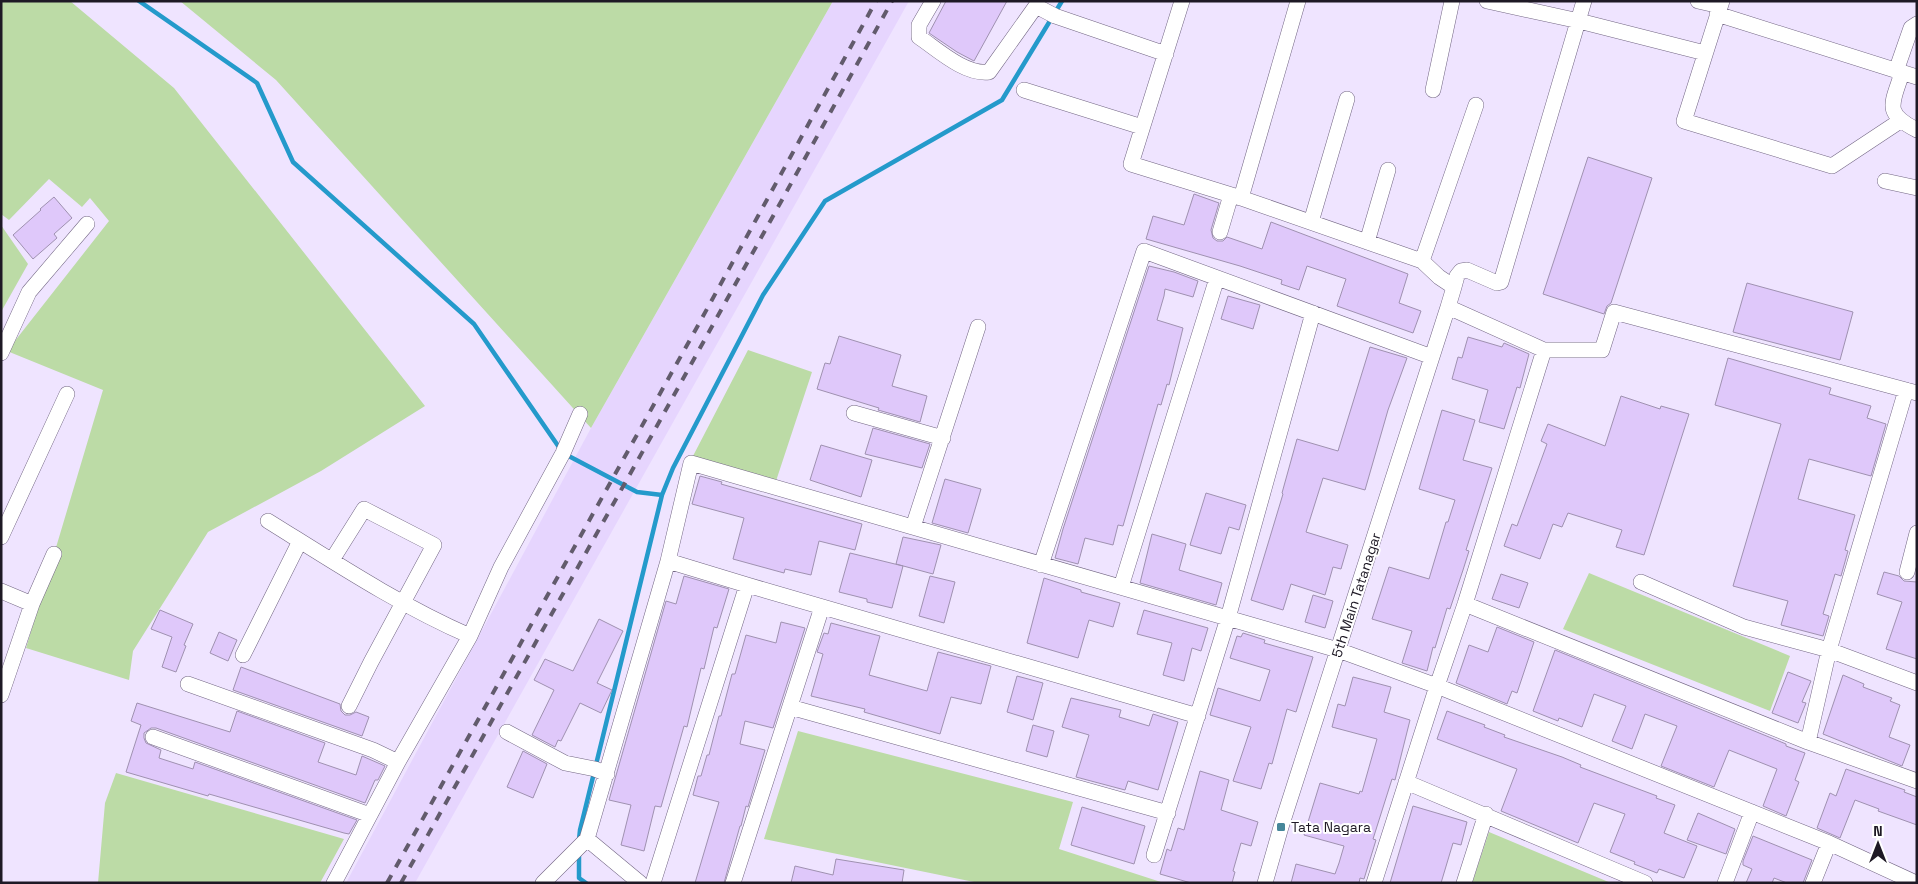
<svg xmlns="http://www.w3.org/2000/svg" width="1918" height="884" viewBox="0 0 1918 884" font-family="'Space Grotesk',sans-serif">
	<rect width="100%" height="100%" fill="#efe4ff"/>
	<!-- built -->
	<path fill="#e6d5fe" d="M833,1H909L415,883H346L591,428Z"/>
	<!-- green -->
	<path fill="#bcdba6" d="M1,1H70L174,88L425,406L321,471L208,532L133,651L129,680L26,648L103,390L7,351L109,221L90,198L82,207L49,179L9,220L1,214Z
		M180,1H833L591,428L276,80Z
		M1,225L28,264L1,312Z
		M748,350L812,372L776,481L693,456Z
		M1589,573L1790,656L1770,711L1563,629Z
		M798,731L1073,802L1059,849L1164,883H979L764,839Z
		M116,773L344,839L320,883H98L105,803Z
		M1489,832L1611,883H1472Z"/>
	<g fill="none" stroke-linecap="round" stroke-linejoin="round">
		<!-- stream -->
		<path stroke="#249acb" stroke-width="4.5" d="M139,1L257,83L293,162L474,324L563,453L637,492L662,495
			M579,840L580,830L662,495L673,468L763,295L825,201L1002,100L1062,1
			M579,852V878L586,883"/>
	</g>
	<!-- building -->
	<path fill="#dfc8fa" stroke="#9f91b0" d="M946,1H1007L974,61L957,52L929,33Z
		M1588,157L1652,178L1611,303L1607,306L1604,314L1543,294Z
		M1194,194L1219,203L1211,230L1213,238L1217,241H1223L1227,237L1262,249L1271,222L1408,274L1399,303L1421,311L1413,333L1337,306L1346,279L1307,266L1299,290L1281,284L1282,280L1240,266L1146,239L1153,216L1184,225Z
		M54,197L72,218L54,234L57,238L33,259L13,235L41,210L40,209Z
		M1149,266L1174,272L1198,281L1193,297L1165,289L1164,296L1157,320L1183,328L1169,385L1167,384L1161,405L1158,404L1123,526L1118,525L1113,545L1085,538L1078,564L1055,558L1063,529Z
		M1747,283L1853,312L1840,360L1733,332Z
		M1228,296L1260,305L1253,329L1221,319Z
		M839,336L901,355L892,386L927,396L920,422L878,410L879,408L817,389L825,363L830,364Z
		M1468,337L1502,347L1504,343L1529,354L1520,388L1517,387L1504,429L1479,422L1488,390L1452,379L1458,357L1462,358Z
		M1370,347L1407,358L1388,410L1365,490L1323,478L1306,532L1348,545L1341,569L1333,567L1325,595L1291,584L1283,610L1251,600L1283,494L1282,493L1297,439L1338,451Z
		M1728,358L1831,388L1829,394L1871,406L1867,418L1886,424L1871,476L1809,459L1798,499L1855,515L1845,550L1848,551L1841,576L1835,574L1823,614L1829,616L1823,636L1781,625L1788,601L1733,586L1781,424L1715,405Z
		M1621,396L1660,409L1661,406L1689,414L1644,555L1616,547L1622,530L1568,513L1562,527L1553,524L1540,559L1504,546L1512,524L1517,526L1547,444L1541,441L1548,424L1605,446Z
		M1442,410L1475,420L1463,460L1492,468L1466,550L1469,551L1463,570L1450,609L1447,608L1435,648L1433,647L1427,671L1402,663L1412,631L1372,619L1389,567L1429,579L1446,522H1448L1455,500L1419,489Z
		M873,428L930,444L922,468L865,454Z
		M821,445L872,460L861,497L810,480Z
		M700,476L722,482L721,484L742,490L862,524L855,550L819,541L811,575L785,569L784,573L733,559L744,518L692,504Z
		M945,479L981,489L968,533L932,523Z
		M1206,493L1246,505L1239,530L1229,527L1221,554L1190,545Z
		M1152,534L1186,544L1179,570L1222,583L1216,605L1140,583Z
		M903,537L941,545L933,574L896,564Z
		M850,553L903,566L892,608L867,602V599L839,592Z
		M1884,572L1899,576L1904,581L1917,582V659L1886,649L1902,602L1877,594Z
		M1501,574L1528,583L1519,608L1492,599Z
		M684,576L729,589L717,628L714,627L704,669L701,668L687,727L684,726L661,807L655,806L644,851L621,845L631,805L609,800L666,601L676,604Z
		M930,576L955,582L944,623L919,616Z
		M1044,578L1081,590V592L1120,603L1113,627L1089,620L1078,658L1027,643Z
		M1313,595L1333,601L1325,628L1305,622Z
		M160,610L193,624L184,645L186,646L176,672L162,667L172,637L151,629Z
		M1144,610L1208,628L1201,651L1192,648L1184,681L1163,675L1172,643L1137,634Z
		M599,619L623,631L597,683L612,690L601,713L580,703L561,741L558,740L555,747L532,735L554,690L534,680L545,659L573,671Z
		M781,622L805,628L773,728L745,721L740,744L765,750L748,807L746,806L741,826H740L724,883H695L719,802L693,795L698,776H701L707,755H709L719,716H721L732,674H735L746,635L776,643Z
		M831,623L880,636L869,675L927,691L938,652L991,666L981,704L951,697L940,734L864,712L865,709L811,696L823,654L817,652L824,633L828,634Z
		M1497,627L1534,642L1517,693L1512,691L1507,704L1456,683L1469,645L1488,652Z
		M219,632L237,640L228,661L210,653Z
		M1243,633L1265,640L1264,643L1313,657L1296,712L1287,709L1272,764L1269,763L1261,789L1233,781L1251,727L1210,715L1218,688L1260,701L1270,670L1230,658L1237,636L1241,637Z
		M1555,650L1769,737L1786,744V746L1805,753L1795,780L1799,782L1786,816L1763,806L1777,769L1729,750L1714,787L1661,766L1677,726L1645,714L1632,749L1612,741L1626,706L1594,694L1582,727L1559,718L1558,721L1533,711Z
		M241,667L340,704L341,711L345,715H350L356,712L369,717L362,736L233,690Z
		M1788,672L1811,681L1802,702L1806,703L1798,723L1772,713Z
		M1843,675L1864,684L1863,687L1892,698L1890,701L1900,705L1889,737L1910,745L1902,766L1823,734Z
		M1017,676L1043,683L1033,720L1007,712Z
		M1353,677L1391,687L1384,712L1410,720L1395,780L1392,779L1373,839L1376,840L1364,879L1360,878L1359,883H1291L1296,864L1335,874L1339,863L1344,846L1304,835L1320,783L1359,794L1360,791L1362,792L1377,739L1332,727L1338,704L1345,706Z
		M1071,698L1121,710L1119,717L1149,726L1153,714L1178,722L1158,790L1128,781L1125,790L1076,777L1089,735L1062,727Z
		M137,703L230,732L237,711L325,743L318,762L356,775L362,756L385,766L378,780H375L365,803L156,728H151L144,733V738L146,743L161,750L159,758L193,769L195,762L357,820L349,834L344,833L209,794L208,796L126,772L141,725L131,721Z
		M1447,711L1485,725L1484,727L1505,735L1504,737L1562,757L1581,765L1580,767L1657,796L1656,798L1675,805L1664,833L1697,846L1684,878L1659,869L1657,873L1634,864L1635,862L1610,852L1625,814L1594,803L1578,843L1501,811L1517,769L1437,739Z
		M1033,725L1054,731L1047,757L1026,751Z
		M523,751L547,764L533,798L507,787Z
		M1846,769L1905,790L1904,792L1917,797V825L1878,811L1879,809L1855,800L1840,838L1817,828L1830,793L1836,796Z
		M1200,771L1229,780L1221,810L1258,822L1251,846L1241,843L1233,871L1235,872L1232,883H1191L1160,874L1167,849L1171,851L1178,828L1184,830Z
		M1413,806L1467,822L1461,845L1453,843L1441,883H1390Z
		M1082,807L1145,826L1134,864L1071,845Z
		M1698,813L1735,829L1726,854L1687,840Z
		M1753,836L1812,860L1803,883H1787L1774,878L1772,883H1746L1752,869L1743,865V861Z
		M836,859L904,870L902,883H791L795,866L833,875Z"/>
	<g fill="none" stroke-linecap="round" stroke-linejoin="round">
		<!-- street casing -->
		<g stroke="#736784" stroke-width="16">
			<path id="street" d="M933,1L919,25V37C938,50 965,75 989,72L1036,6L1055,16L1166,54
				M1182,1L1131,164L1241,198L1422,261L1439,277L1454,287L1448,307L1544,350
				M1487,1L1579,21L1705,53
				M1698,1L1720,6
				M1722,1L1684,121L1832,166L1900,121
				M1717,14L1917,77
				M1896,71L1911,28L1917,24
				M1902,73C1892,104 1883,113 1917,130
				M1024,90L1142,127
				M1433,90L1452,1
				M1885,181L1917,188
				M1241,198L1298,1
				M1311,222L1347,99
				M1220,232L1231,195
				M1367,242L1388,170
				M1422,261L1476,105
				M1454,287L1457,276L1461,271L1467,270L1497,283L1501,282L1584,1
				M1,353L29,292L87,224
				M854,413L943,438
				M268,521C334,562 399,605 470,636L501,567L563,453L580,414
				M913,527L978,327
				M1,537L67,394
				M332,560L364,509L434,545L371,662L349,706
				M1041,565L1144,251L1432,357
				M1907,572L1917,533
				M1641,582L1744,627L1829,650L1917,683
				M1121,587L1217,278
				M1,591L32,604L1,695
				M32,604L54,554
				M1465,604L1808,742L1917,781
				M243,655L300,541
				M188,684L373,750L398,762
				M790,707L1168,813
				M1198,716L747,585L668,561L691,463L1338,650L1437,686L1829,843
				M507,732L565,763L595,769L607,774
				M153,737L370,815
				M1808,742L1829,650L1906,390
				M1406,782L1645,883
				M587,839L640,883
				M1154,855L1228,618L1313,313
				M334,883L398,762L470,636
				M543,883L587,839L668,561
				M653,883L747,585
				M733,883L822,607
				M1265,883L1281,827L1448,307
				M1374,883L1437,686L1465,604L1544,350H1602L1614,312L1917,393
				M1464,883L1486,814
				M1725,883L1752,812
				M1813,883L1829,843L1916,883"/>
		</g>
		<!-- street -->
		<use href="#street" stroke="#fff" stroke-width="15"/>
		<!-- rail -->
		<path stroke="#625b6c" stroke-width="4" stroke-dasharray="9 9" stroke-linecap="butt" d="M387,883L696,329L876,1
			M401,883L653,433L892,1"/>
	</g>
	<!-- markers -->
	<rect fill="#46879a" stroke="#fff" stroke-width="2" x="1276" y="822" width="10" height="10" rx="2.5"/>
	<g text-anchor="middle" stroke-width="4" stroke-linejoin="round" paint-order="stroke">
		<!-- street labels -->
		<g font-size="14" fill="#1e1925" stroke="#fff">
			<text transform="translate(1356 595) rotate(-72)" y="5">5th Main Tatanagar</text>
		</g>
		<!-- poi labels -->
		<g font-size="14" fill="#1e1925" stroke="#fff" text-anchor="start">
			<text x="1291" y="832">Tata Nagara</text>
		</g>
	</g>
	<!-- border -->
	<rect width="1918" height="884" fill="none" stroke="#1e1925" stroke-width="5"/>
	<!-- north arrow -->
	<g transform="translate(1878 844)" stroke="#ffffff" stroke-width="4" paint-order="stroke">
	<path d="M0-4L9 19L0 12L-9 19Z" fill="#1e1925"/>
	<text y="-8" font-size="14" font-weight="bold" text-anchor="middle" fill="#1e1925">N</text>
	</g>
</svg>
